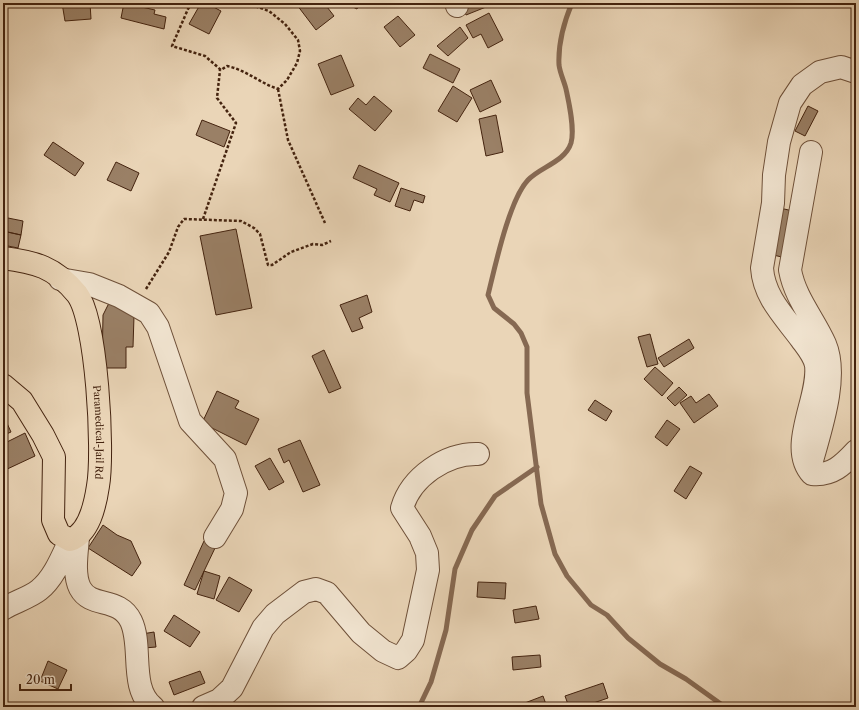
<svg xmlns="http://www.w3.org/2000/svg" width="859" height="710" viewBox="0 0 859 710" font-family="'Libre Caslon Text',serif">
	<rect width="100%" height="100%" fill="#ead5b7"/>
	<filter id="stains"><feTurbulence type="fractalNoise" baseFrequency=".005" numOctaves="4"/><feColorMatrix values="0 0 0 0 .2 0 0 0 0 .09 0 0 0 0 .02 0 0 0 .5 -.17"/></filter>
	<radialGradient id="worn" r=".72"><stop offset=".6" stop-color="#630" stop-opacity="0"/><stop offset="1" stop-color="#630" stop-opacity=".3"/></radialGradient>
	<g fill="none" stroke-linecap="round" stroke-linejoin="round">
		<!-- stream -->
		<path stroke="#866952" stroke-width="5" d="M572,3C564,22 558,45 559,65C560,73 564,81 566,89C569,103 575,129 571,143C565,162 540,167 528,180C509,200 495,267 488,295L494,308L514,324L521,333L527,347V393L541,504L555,554L567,576L591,605L607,615L628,638L660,664L686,679L725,707
			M419,707L431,682L446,630L455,569L472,530L495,496L537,467"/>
	</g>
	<!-- building -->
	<path fill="#9a8066" stroke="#44230f" d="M62,3H90L91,19L65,21Z
		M124,3L155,10L154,14L166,17L164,29L121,18Z
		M201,3H206L221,11L209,34L189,24Z
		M300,3H324L334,16L316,30L297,5Z
		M345,3H360L357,9Z
		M461,3H484L486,7L466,15Z
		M489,13L503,40L488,48L481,34L473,38L466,25Z
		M398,16L415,35L400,47L384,27Z
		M460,27L468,38L448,56L437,46Z
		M430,54L460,69L453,83L423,68Z
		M341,55L354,86L331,95L318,64Z
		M491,80L501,102L480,112L470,90Z
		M453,86L472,98L457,122L438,111Z
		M374,96L392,111L375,131L349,109L358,98L366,105Z
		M808,106L818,111L805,136L795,131Z
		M496,115L503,152L486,156L479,119Z
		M202,120L230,131L224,147L196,135Z
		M53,142L84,163L75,176L44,155Z
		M116,162L139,173L131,191L107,180Z
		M359,165L399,183L390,202L374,195L377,189L353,178Z
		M401,188L425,196L423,203L414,200L410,211L395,206Z
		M780,208L797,212L786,258L769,254Z
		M3,217L23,221L21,235L3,231Z
		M236,229L252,308L216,315L200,236Z
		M3,231L21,235L18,248L3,245Z
		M367,295L372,312L359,318L363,328L352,332L340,305Z
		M110,301L134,316L133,347H126V368H102L103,315Z
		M650,334L658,364L647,367L638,337Z
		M689,339L694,348L664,367L658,358Z
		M324,350L341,388L329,393L312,356Z
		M655,367L673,383L662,396L644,379Z
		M679,387L687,395L675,406L667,398Z
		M217,391L239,401L235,408L259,419L246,445L202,423Z
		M709,394L718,406L694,423L680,403L691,396L696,403Z
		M595,400L612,411L606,421L588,410Z
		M667,420L680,429L667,446L655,437Z
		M6,421L11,432L4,435L7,442L25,433L35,456L3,471V422Z
		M300,440L320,485L303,492L289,460L284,463L278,449Z
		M270,458L284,482L269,490L255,466Z
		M690,466L702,473L686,499L674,491Z
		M103,525L117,535L131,541L141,563L132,576L88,548Z
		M204,541L216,546L195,590L184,585Z
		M204,571L220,576L214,599L197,594Z
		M229,577L252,590L239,612L216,600Z
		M478,582L506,583L505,599L477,597Z
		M536,606L539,619L515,623L513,610Z
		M174,615L200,632L190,647L164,631Z
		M154,632L156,647L144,648L142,634Z
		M540,655L541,667L513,670L512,657Z
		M48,661L67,670L58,689L40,681Z
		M200,671L205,683L174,695L169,682Z
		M603,683L608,698L582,707H569L565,696Z
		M543,696L547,707L517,706Z"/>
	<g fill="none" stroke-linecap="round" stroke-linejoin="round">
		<!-- minor casing -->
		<g stroke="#6e5039" stroke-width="24">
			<path id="minor" d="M456,3L457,6
				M856,72L841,67L820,72L802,85L790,103L779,142L774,175L773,203L762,268C764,297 784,316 801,339C806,346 814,355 816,365C820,398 787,447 812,474C832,476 843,465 856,451
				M811,152L790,270C795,298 814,319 825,344C839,377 820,431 811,464
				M60,279L89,284L119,296L149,313L158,327L190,421L225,459L236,493L232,509L215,537
				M78,537C77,552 73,574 80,588C91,609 119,596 131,621C143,646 129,688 153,707
				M3,609C14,602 29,598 39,590C54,578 62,557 70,540
				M203,707L219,700L232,688L263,628L275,614L304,592L316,589L327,593L361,633L383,651L398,658L406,651L413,640L428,570L427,553L420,536L402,508C411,477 446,453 478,454"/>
		</g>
		<!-- major casing -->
		<g stroke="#44230f" stroke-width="24">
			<g id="major">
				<path id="s1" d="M3,258C35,262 55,267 77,294C97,320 104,452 98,486C95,506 89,533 70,540L59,534L53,520L54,457L43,435L22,401L3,385"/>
			</g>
		</g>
		<!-- path -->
		<path stroke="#44230f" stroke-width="2.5" stroke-dasharray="3 2" stroke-linecap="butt" d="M192,3L188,9L172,46L205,56L221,70L227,66C246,70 260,83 278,89
			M246,3L269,11L285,24L298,40L300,51L297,63L287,80L278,89
			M278,89L288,140L325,223
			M203,219L236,123L217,98L220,70
			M146,289L169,252L178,227L184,219L241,221L254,228L260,234L268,265H272L291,252L313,244L322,245L331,241"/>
		<!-- minor -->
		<use href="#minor" stroke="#f1e4d0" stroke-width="22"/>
		<!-- major -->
		<use href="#major" stroke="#ead5b7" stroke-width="22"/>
	</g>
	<g text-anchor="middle" stroke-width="3" stroke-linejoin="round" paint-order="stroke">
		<!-- street labels -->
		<g font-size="10" fill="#44230f" stroke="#f1e4d0">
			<text dy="4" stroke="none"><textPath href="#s1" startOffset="226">Paramedical-Jail Rd</textPath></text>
		</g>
	</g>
	<!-- margin -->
	<rect width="859" height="710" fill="none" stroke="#ead5b7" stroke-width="16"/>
	<rect x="4" y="4" width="851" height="702" fill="none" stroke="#44230f" stroke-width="2"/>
	<rect x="8" y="8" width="843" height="694" fill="none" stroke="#44230f"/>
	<!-- scale -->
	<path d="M20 684v6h51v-6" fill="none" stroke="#44230f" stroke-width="2"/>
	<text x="26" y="684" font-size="12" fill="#44230f" stroke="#f1e4d0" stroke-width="3" paint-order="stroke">20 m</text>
	<rect width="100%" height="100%" filter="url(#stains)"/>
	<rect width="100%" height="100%" fill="url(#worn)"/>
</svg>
